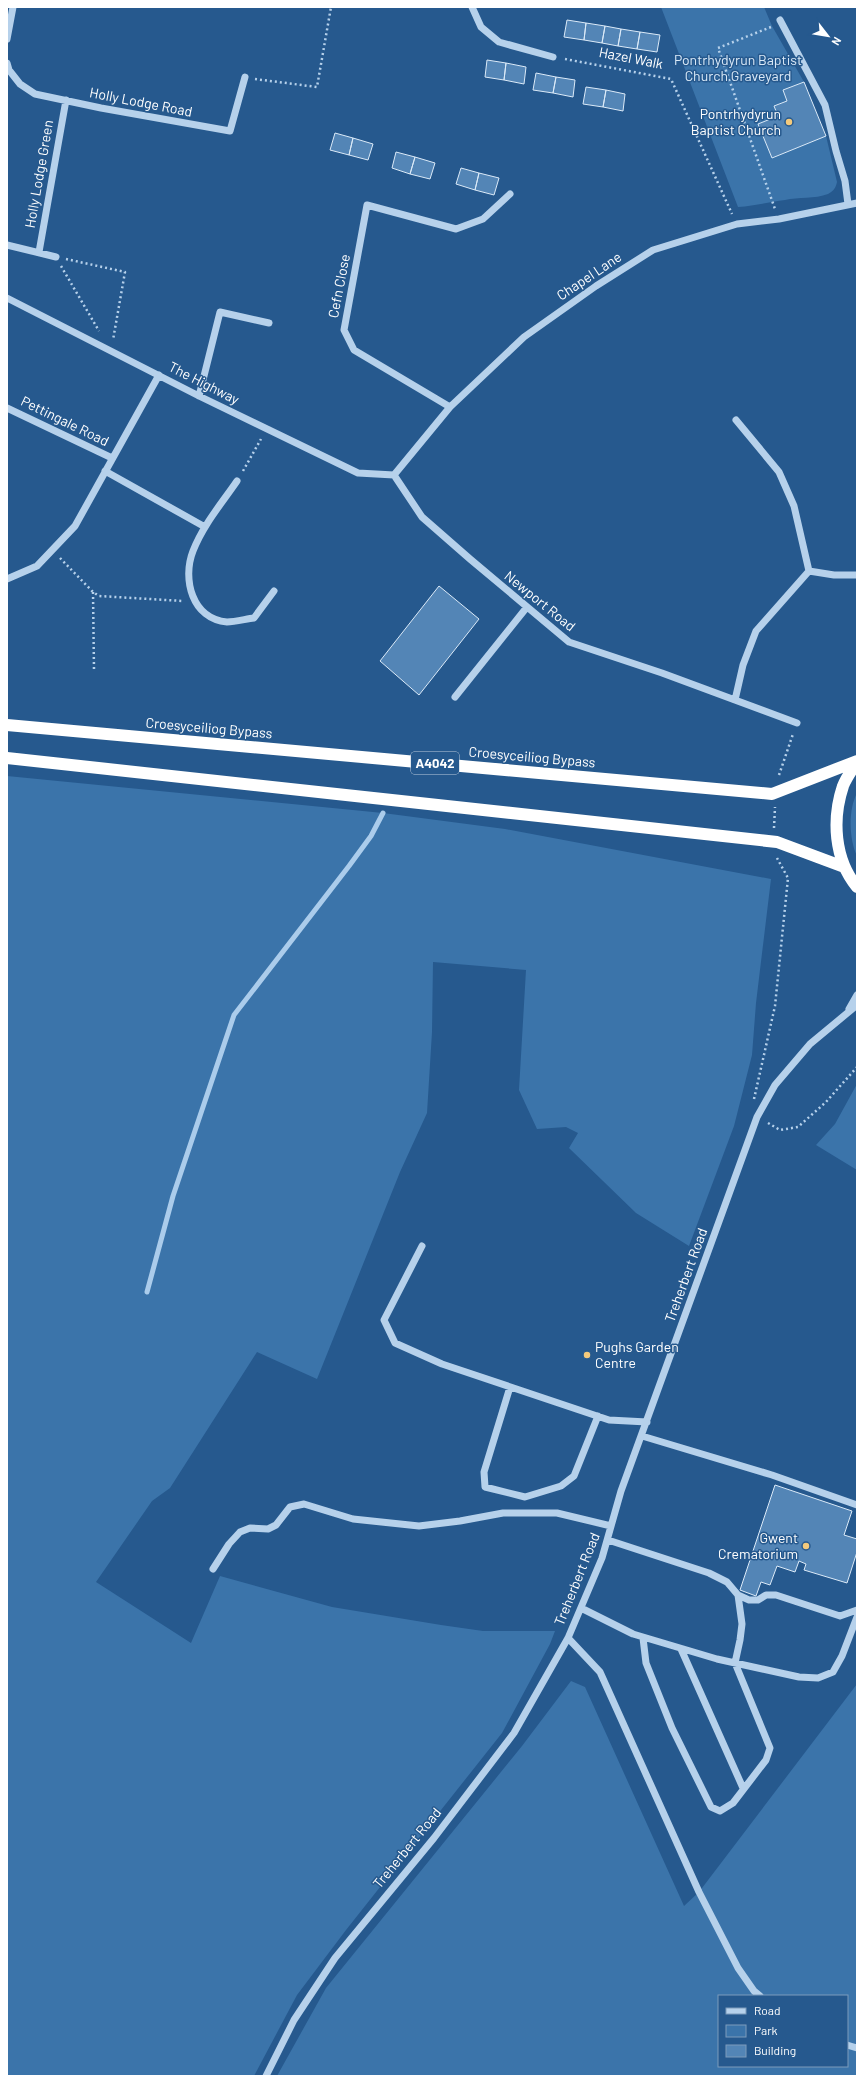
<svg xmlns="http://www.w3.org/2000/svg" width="864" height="2083" viewBox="0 0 864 2083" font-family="Barlow,sans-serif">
	<rect width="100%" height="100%" fill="#26598e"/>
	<!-- green -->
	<path fill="#3b74aa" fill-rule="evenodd" d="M661,7H764L772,26L804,82L783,90L787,101L774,106L778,116L758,124L772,158L826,136L837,182C836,187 834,191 828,194C815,199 798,197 785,200C769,202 755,206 738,207Z
		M7,776L383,813L505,829L771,879L756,1003L752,1055L734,1126L689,1246L636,1213L569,1148L578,1133L566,1127L537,1129L519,1090L526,970L433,962L432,1032L427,1113L400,1172L317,1379L257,1352L170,1488L152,1501L96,1582L191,1643L220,1576L332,1607L441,1625L483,1631H555L550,1644L502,1733L346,1930L297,1995L254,2076H7Z
		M857,793V856C849,839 848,810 857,793Z
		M857,1084V1170L816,1145L835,1124Z
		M571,1681L585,1687L684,1906L699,1892L857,1684V2076H277L326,1988L522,1746ZM719,1996H847V2066H719Z"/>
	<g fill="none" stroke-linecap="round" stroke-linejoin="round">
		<!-- stream -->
		<path stroke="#abcceb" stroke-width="5" d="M147,1292L173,1196L234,1015L349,866L371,836L383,813"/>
	</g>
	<!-- building -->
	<path fill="#5385b6" stroke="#dbeaf8" d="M567,20L586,23L584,40L564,37Z
		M586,23L605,26L602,43L584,40Z
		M605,26L621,29L618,46L602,43Z
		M621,29L640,32L637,49L618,46Z
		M640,32L660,35L657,52L637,49Z
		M487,60L506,63L504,80L485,77Z
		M506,63L526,67L524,84L504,80Z
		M536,73L556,77L553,93L533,90Z
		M556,77L575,80L573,97L553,93Z
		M804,82L826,136L772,158L758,124L778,116L774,106L787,101L783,90Z
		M586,87L606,90L603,107L583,104Z
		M606,90L625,94L623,111L603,107Z
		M335,133L353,138L349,155L330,150Z
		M353,138L373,144L368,160L349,155Z
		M396,152L415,157L410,174L392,168Z
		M415,157L435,163L430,179L410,174Z
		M461,168L479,173L475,190L456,184Z
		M479,173L499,178L494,195L475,190Z
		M439,586L479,619L419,695L380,661Z
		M775,1485L852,1511L844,1535L857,1539V1552L847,1583L804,1570L806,1564L799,1561L795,1572L777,1566L770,1585L761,1582L756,1596L740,1590Z"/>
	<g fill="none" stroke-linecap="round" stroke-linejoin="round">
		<!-- path -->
		<path stroke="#b6d1eb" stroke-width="2.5" stroke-dasharray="2 3" stroke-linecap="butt" d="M771,27L718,48L775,209
			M565,59L671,79L732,214
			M255,79L317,87L331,7
			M66,259L125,272L113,340
			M61,266L99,331
			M243,471L261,439
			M60,558L93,592L99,596L183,601
			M93,592L94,670
			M779,775L793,734
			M774,828L775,807
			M754,1099L775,1006L788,878L777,858
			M768,1123L780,1130L798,1127L826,1102L857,1067"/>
		<!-- minor -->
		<path stroke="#b6d1eb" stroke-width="7" d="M472,7L481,27L499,42L553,57
			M780,20L825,105L836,151L845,181L848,204
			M7,39L13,7
			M7,63L9,70L20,84L35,94L101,108L230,131L245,77
			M7,245L56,257
			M39,252L66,100
			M7,298L199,396L358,473L394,475
			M199,396L220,312L269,323
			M450,407L354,350L344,330L367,205L456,229L483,219L510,194
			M7,408L112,458
			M736,420L779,472L794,506L809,571
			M105,471L205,527
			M394,475L450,407L524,337L596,286L653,250L737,224L779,219L857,203
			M394,475L422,517L470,559L569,642L662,673L797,723
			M237,481C222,503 203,525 193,551C182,579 192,619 227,622C235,622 246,619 254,618L274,591
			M7,579L37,566L75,526L159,375
			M455,697L527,607
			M735,700L743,665L756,631L809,571L834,575H857
			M849,1009L857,995
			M422,1246L384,1320L395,1343L442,1364L609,1420L647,1422
			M510,1387L484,1472L485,1487L525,1497L561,1486L574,1476L598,1416
			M642,1436L772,1475L857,1505
			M608,1540L709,1573L727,1582L738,1595L749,1600H758L766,1595H776L840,1616L857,1610
			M213,1569L229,1544L240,1532L250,1528L268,1529L276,1525L290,1507L304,1504L353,1519L419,1526L460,1521L503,1513H557L611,1526
			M581,1608L633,1634L717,1659L799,1677L818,1678L833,1672L842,1656L857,1617
			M568,1638L600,1672L699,1892L738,1968L754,1991L760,1996
			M643,1638L646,1663L672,1728L711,1807L720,1811L733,1803L766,1760L770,1748L735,1663L740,1640L742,1624L738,1595
			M681,1649L743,1788
			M847,2045L857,2048
			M266,2076L294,2020L335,1958L434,1838L514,1733L568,1638L602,1558L621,1491L757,1117L775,1085L810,1044L857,1005"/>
		<!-- highway -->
		<path stroke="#fff" stroke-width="12" d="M7,725L772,794L857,761
			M7,758L777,842L844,867
			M857,762C852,770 846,778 843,786C832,819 834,859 857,887"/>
	</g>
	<!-- markers -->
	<g fill="#f4ca7c" stroke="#26598e" stroke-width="1.5">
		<circle cx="789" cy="122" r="4"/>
		<circle cx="587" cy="1355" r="4"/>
		<circle cx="806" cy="1546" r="4"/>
	</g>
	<g text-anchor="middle" stroke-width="3" stroke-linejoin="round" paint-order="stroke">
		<!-- shield labels -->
		<rect fill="#26598e" stroke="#becddd" stroke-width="1" x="411" y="752" width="48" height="22" rx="3"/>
		<g font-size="13" font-weight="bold" fill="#fff">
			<text x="435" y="768">A4042</text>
		</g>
		<!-- street labels -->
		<g font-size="14" fill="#fff" stroke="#26598e">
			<text transform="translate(631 58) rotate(11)" y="5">Hazel Walk</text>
			<text transform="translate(141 102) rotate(11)" y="5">Holly Lodge Road</text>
			<text transform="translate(39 174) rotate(-80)" y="5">Holly Lodge Green</text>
			<text transform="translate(589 276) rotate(-34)" y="5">Chapel Lane</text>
			<text transform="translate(339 286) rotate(-79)" y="5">Cefn Close</text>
			<text transform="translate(204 383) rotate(27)" y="5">The Highway</text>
			<text transform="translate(65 421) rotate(26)" y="5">Pettingale Road</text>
			<text transform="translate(540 601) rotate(39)" y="5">Newport Road</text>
			<text transform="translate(209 728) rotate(5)" y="5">Croesyceiliog Bypass</text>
			<text transform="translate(532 757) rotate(5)" y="5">Croesyceiliog Bypass</text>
			<text transform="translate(686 1275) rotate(-70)" y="5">Treherbert Road</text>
			<text transform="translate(577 1579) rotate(-68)" y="5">Treherbert Road</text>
			<text transform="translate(407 1848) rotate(-51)" y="5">Treherbert Road</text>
		</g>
		<!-- park labels -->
		<g font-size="14" fill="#dbeaf8" stroke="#26598e">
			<text x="738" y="65">Pontrhydyrun Baptist<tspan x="738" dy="16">Church Graveyard</tspan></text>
		</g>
		<!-- poi labels -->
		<g font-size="14" fill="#fff" stroke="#26598e" text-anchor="end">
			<text x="781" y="119">Pontrhydyrun<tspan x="781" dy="16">Baptist Church</tspan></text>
			<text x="595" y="1352" text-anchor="start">Pughs Garden<tspan x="595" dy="16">Centre</tspan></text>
			<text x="798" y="1543">Gwent<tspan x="798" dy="16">Crematorium</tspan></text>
		</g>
	</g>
	<!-- border -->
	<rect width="864" height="2083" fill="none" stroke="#ffffff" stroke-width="16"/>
	<!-- legend -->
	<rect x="718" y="1995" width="130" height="72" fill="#26598e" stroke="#7d9bbb"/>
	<rect x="726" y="2008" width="20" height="6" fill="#b6d1eb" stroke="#7d9bbb"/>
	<text x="754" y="2015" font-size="12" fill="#ffffff">Road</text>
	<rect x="726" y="2025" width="20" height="12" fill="#3b74aa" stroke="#7d9bbb"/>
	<text x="754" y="2035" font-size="12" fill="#ffffff">Park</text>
	<rect x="726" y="2045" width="20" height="12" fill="#5385b6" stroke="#7d9bbb"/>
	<text x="754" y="2055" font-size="12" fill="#ffffff">Building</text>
	<!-- north arrow -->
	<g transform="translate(828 36) rotate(121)" stroke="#26598e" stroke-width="3" paint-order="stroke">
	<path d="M0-3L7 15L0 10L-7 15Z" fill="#ffffff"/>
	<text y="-6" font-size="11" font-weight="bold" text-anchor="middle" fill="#ffffff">N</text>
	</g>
</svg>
